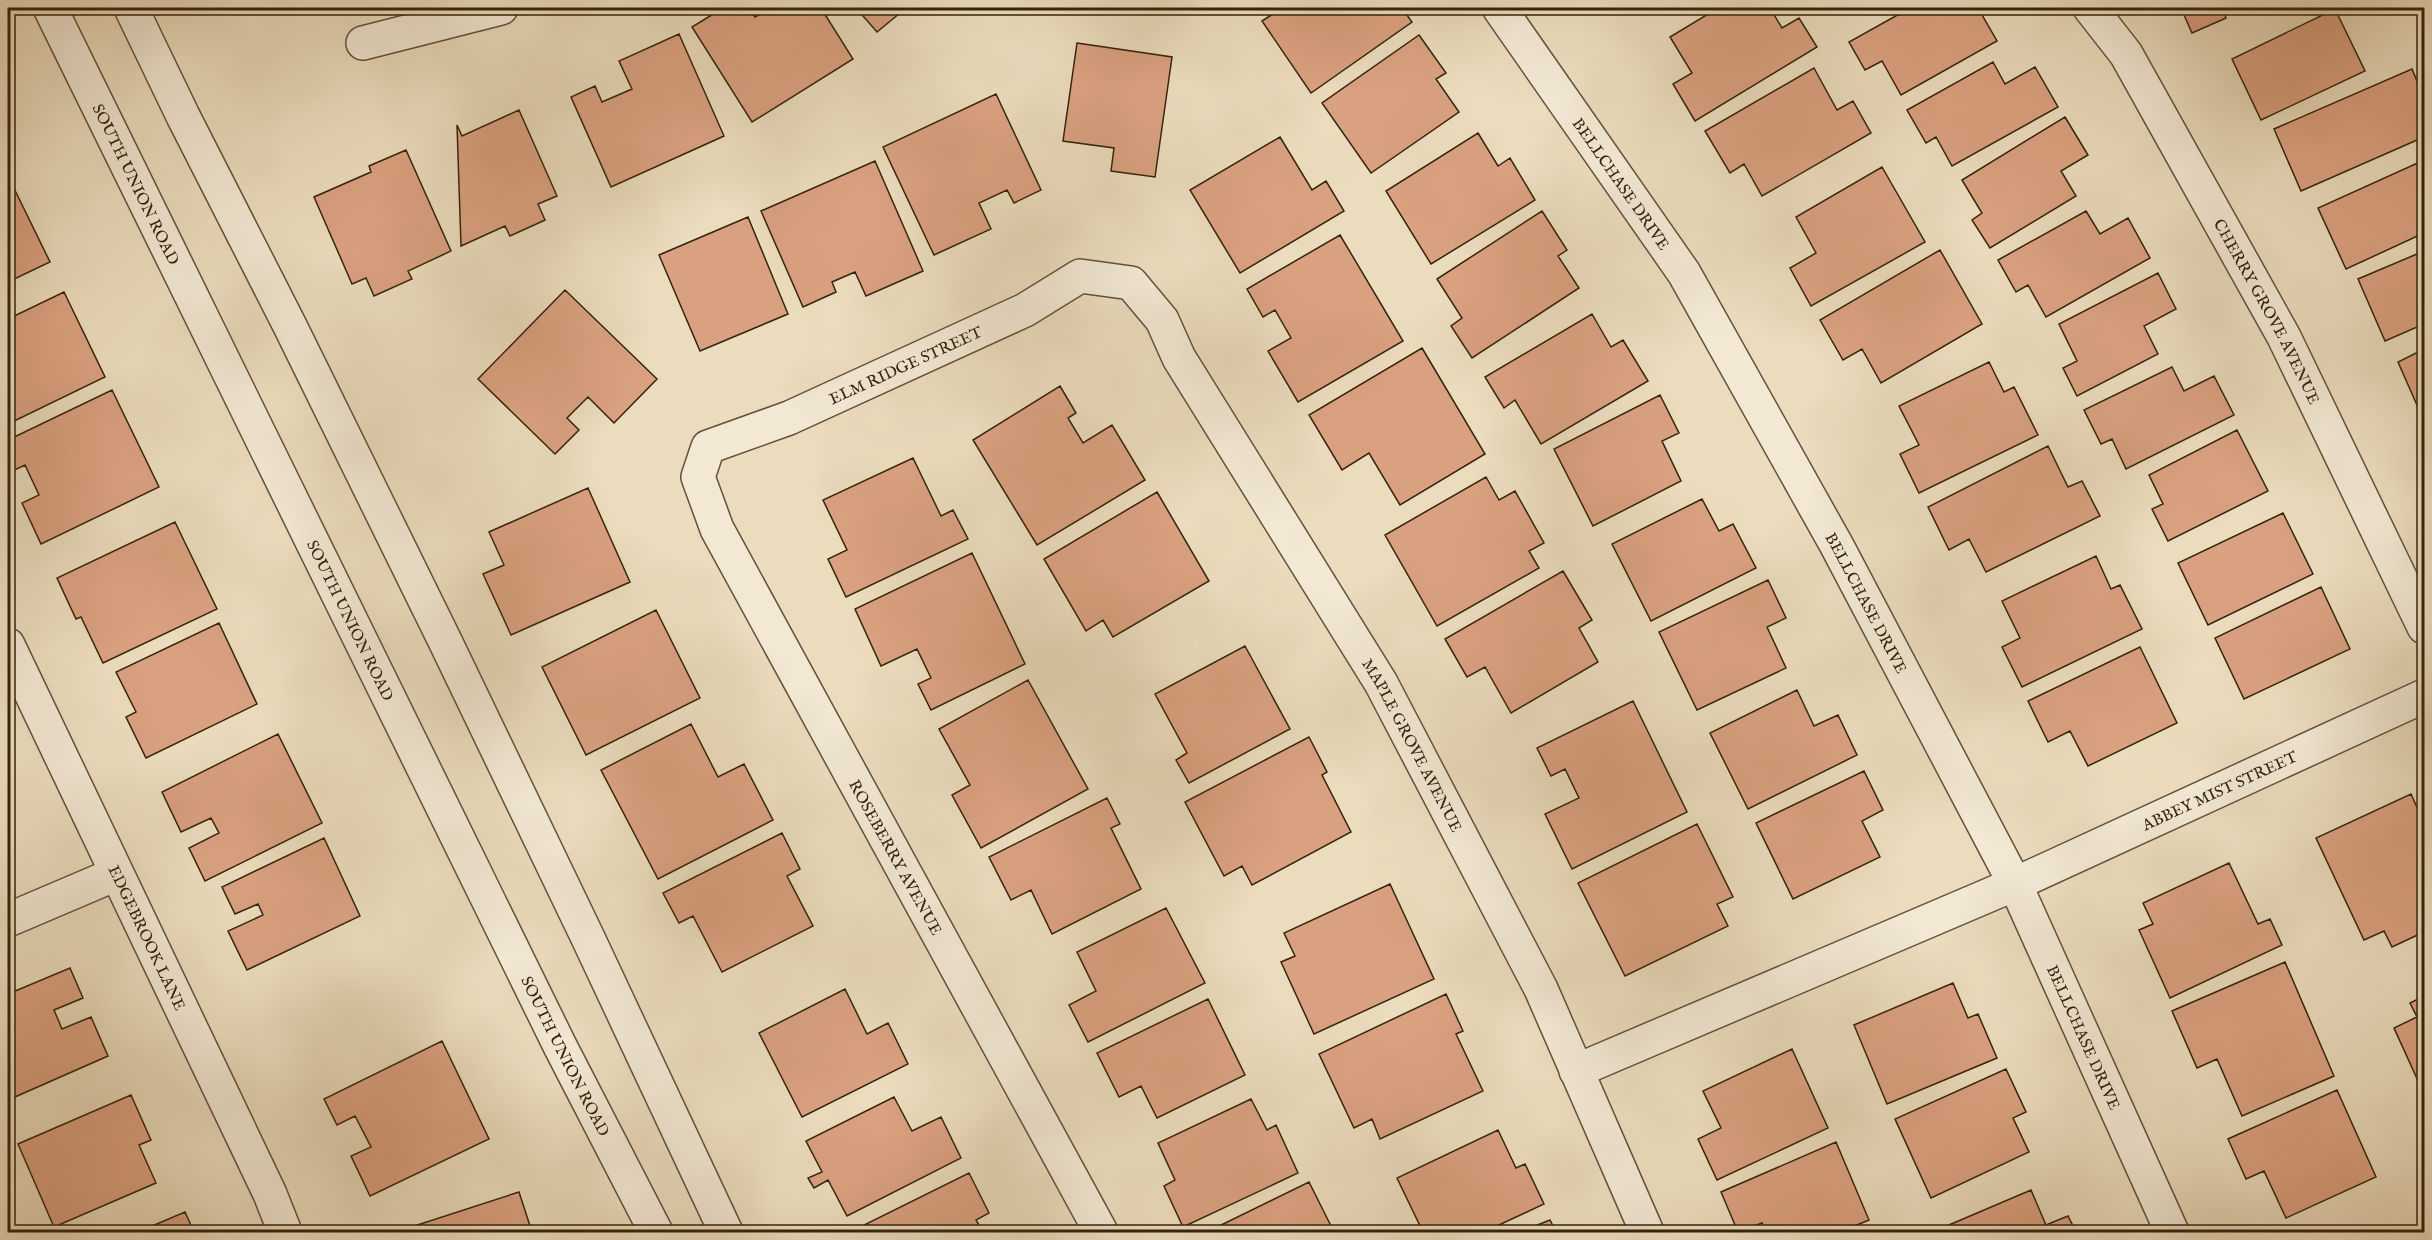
<svg xmlns="http://www.w3.org/2000/svg" width="2432" height="1240" viewBox="0 0 2432 1240" font-family="'IM FELL English',serif">
	<rect width="100%" height="100%" fill="#ebdcbd"/>
	<filter id="stains"><feTurbulence type="fractalNoise" baseFrequency=".00333" numOctaves="4"/><feColorMatrix values="0 0 0 0 .2 0 0 0 0 .09 0 0 0 0 .02 0 0 0 .5 -.17"/></filter>
	<radialGradient id="worn" r=".72"><stop offset=".6" stop-color="#630" stop-opacity="0"/><stop offset="1" stop-color="#630" stop-opacity=".3"/></radialGradient>
	<!-- building -->
	<path fill="#daa180" stroke="#34230d" stroke-width="1.5" d="M723,8H749L755,17L770,8H821L853,59L752,122L692,27Z
		M856,8H906L877,32Z
		M1282,8H1402L1412,22L1311,93L1262,21Z
		M1718,8H1770L1782,28L1799,18L1817,47L1695,121L1673,84L1692,73L1670,37Z
		M1910,8H1951L1954,13L1962,8H1978L1997,41L1901,95L1882,61L1865,70L1849,42Z
		M2181,8H2222L2226,18L2192,33Z
		M2335,9L2365,71L2261,120L2232,59Z
		M679,34L724,136L611,187L571,97L595,86L602,102L632,89L619,61Z
		M1419,35L1446,73L1436,79L1459,112L1371,173L1322,103Z
		M1077,43L1172,57L1155,177L1111,171L1114,148L1063,141Z
		M1993,62L2005,84L2035,67L2058,107L1952,166L1936,137L1926,143L1907,110Z
		M1814,68L1837,110L1853,101L1871,133L1762,196L1744,164L1730,173L1705,131Z
		M2412,69L2424,98V137L2301,191L2274,129Z
		M996,94L1041,190L1014,203L1007,190L979,203L991,229L934,255L883,147Z
		M519,110L557,196L538,204L545,220L510,236L505,226L461,246L457,125L462,136Z
		M2065,117L2088,155L2061,171L2076,196L1990,248L1972,220L1982,213L1962,180Z
		M1478,133L1498,166L1510,158L1535,200L1431,264L1386,191Z
		M1280,137L1312,190L1326,181L1344,211L1240,273L1190,190Z
		M406,150L451,251L408,271L412,279L374,296L366,278L352,284L314,197L371,172L369,166Z
		M875,161L923,271L866,296L855,272L832,282L836,292L803,307L761,211Z
		M2422,161L2424,166V233L2346,269L2318,208Z
		M1882,167L1925,242L1811,306L1790,268L1816,253L1796,217Z
		M8,176L50,262L8,282Z
		M1542,211L1567,250L1558,256L1579,288L1472,358L1451,326L1462,318L1437,279Z
		M2086,211L2100,234L2128,218L2150,258L2046,317L2028,285L2016,292L1998,260Z
		M748,217L788,314L700,351L659,255Z
		M1340,235L1403,341L1298,402L1268,351L1291,338L1275,310L1263,317L1247,289Z
		M1940,250L1982,324L1881,383L1862,349L1843,360L1820,320Z
		M2424,251V324L2385,341L2358,279Z
		M2158,273L2176,309L2144,326L2158,354L2077,396L2063,368L2077,361L2059,324Z
		M565,290L657,379L614,423L588,397L567,418L579,430L555,454L478,379Z
		M64,292L105,377L8,424V319Z
		M1592,314L1611,347L1623,340L1648,381L1541,444L1515,400L1504,408L1485,377Z
		M1422,348L1485,454L1400,505L1369,453L1342,470L1309,415Z
		M2424,349V421L2398,362Z
		M1989,362L2004,392L2014,387L2038,435L1919,493L1900,454L1919,445L1899,406Z
		M2172,367L2184,391L2214,376L2234,415L2126,469L2112,439L2101,444L2084,410Z
		M1060,386L1076,413L1068,418L1083,443L1112,425L1145,480L1037,545L973,440Z
		M112,390L159,487L41,544L22,503L39,495L25,465L8,473V440Z
		M1660,395L1679,433L1662,441L1681,481L1593,526L1554,449Z
		M2237,430L2268,491L2168,541L2152,509L2163,504L2149,475Z
		M2048,446L2068,487L2082,481L2100,516L1986,572L1969,539L1949,550L1928,507Z
		M913,458L941,516L953,510L968,539L846,597L828,559L847,550L823,500Z
		M1486,477L1499,500L1515,491L1544,543L1529,551L1539,568L1437,626L1385,535Z
		M588,488L630,582L511,635L483,574L504,565L489,532Z
		M1157,492L1209,581L1113,637L1103,620L1086,631L1044,559Z
		M1702,499L1719,531L1733,524L1756,568L1651,621L1612,544Z
		M2283,513L2313,574L2208,625L2178,563Z
		M175,522L217,609L103,663L81,617L76,619L57,578Z
		M972,553L1025,664L931,710L918,684L931,678L917,649L881,666L855,609Z
		M2096,556L2111,589L2120,585L2142,629L2022,687L2002,647L2020,638L2002,601Z
		M1563,571L1592,620L1579,628L1598,662L1511,713L1485,667L1467,677L1445,639Z
		M1768,580L1786,618L1767,627L1786,668L1697,710L1659,632Z
		M2321,587L2350,649L2244,699L2215,638Z
		M656,610L700,698L586,755L542,667Z
		M219,623L257,704L146,758L126,717L136,712L116,672Z
		M1245,646L1290,729L1189,783L1176,760L1187,753L1155,694Z
		M2140,647L2177,723L2088,766L2070,731L2048,742L2028,701Z
		M1028,680L1088,789L981,848L952,795L970,785L939,729Z
		M1797,690L1814,726L1838,715L1857,755L1748,809L1710,733Z
		M1633,701L1687,812L1572,869L1545,814L1579,798L1565,769L1551,776L1537,748Z
		M691,724L718,777L744,764L773,820L658,879L601,770Z
		M278,734L322,823L205,881L189,848L219,833L211,818L181,832L162,792Z
		M1309,737L1327,772L1322,775L1351,832L1252,885L1242,866L1224,876L1185,802Z
		M1864,771L1883,810L1862,821L1880,857L1793,899L1756,823Z
		M2411,794L2424,823V932L2392,947L2384,931L2364,940L2316,838Z
		M1107,798L1120,824L1111,828L1141,889L1052,934L1031,890L1011,900L989,857Z
		M1697,824L1733,897L1717,904L1728,926L1625,976L1578,883Z
		M782,833L800,869L787,876L813,926L722,972L693,916L679,923L663,893Z
		M324,838L360,916L247,970L228,931L263,915L258,904L235,914L222,887Z
		M2229,863L2258,924L2270,919L2282,945L2170,998L2139,930L2153,924L2143,903Z
		M1390,884L1434,979L1314,1034L1281,962L1295,956L1284,933Z
		M1166,908L1205,983L1088,1042L1069,1005L1096,991L1077,952Z
		M2285,962L2334,1076L2242,1116L2217,1059L2197,1068L2172,1011Z
		M70,968L83,998L54,1010L62,1029L91,1017L108,1056L8,1100V994Z
		M1953,983L1968,1018L1978,1014L1997,1058L1887,1104L1854,1025Z
		M845,989L867,1034L888,1023L908,1064L802,1117L759,1033Z
		M1446,994L1463,1031L1456,1034L1483,1091L1380,1139L1372,1119L1354,1128L1319,1054Z
		M2424,996V1094L2394,1028L2417,1017L2410,1003Z
		M1208,999L1245,1075L1157,1118L1141,1086L1119,1097L1097,1053Z
		M442,1041L489,1139L370,1196L351,1156L371,1147L355,1116L337,1125L324,1099Z
		M1792,1049L1828,1128L1717,1180L1698,1139L1721,1128L1703,1091Z
		M2006,1069L2026,1112L2013,1118L2029,1152L1931,1198L1895,1119Z
		M2337,1090L2376,1177L2286,1218L2264,1171L2246,1179L2228,1139Z
		M131,1095L151,1140L139,1145L156,1183L54,1227L18,1144Z
		M894,1097L912,1131L941,1117L961,1158L847,1216L828,1180L814,1188L808,1178L822,1172L806,1141Z
		M1251,1099L1267,1130L1276,1125L1298,1173L1183,1227L1164,1186L1175,1180L1158,1143Z
		M1498,1130L1516,1168L1525,1164L1544,1204L1484,1232H1423L1397,1178Z
		M1836,1142L1869,1220L1840,1232H1766L1762,1223L1738,1232L1721,1192Z
		M969,1173L989,1213L976,1220L983,1232H865L862,1226Z
		M1309,1182L1334,1232H1207Z
		M2031,1190L2046,1225L2068,1216L2076,1232H1944L1942,1228Z
		M519,1192L532,1232H403L402,1230Z
		M185,1212L194,1232H138Z
		M1550,1220L1556,1232H1520Z"/>
	<g fill="none" stroke-linecap="round" stroke-linejoin="round">
		<!-- minor casing -->
		<g stroke="#625139" stroke-width="36">
			<g id="minor">
				<path id="s1" d="M50,8L560,1046L656,1232"/>
				<path d="M131,8L183,116L290,326L446,643L588,938L726,1232"/>
				<path id="s2" d="M1499,8L1684,273L1837,546L2015,884L2172,1232"/>
				<path id="s3" d="M2090,8L2126,54L2284,337L2424,627"/>
				<path d="M363,43L501,8"/>
				<path id="s4" d="M8,645L270,1194L285,1232"/>
				<path d="M8,920L116,874"/>
				<path id="s5" d="M1576,1071L2015,884L2424,696"/>
				<path id="s6" d="M1101,1232L717,529L698,477L708,447L789,418L1025,310L1080,276L1131,283L1162,320L1179,358L1381,683L1541,989L1647,1232"/>
			</g>
		</g>
		<!-- minor -->
		<use href="#minor" stroke="#f2e8d4" stroke-width="33"/>
	</g>
	<g text-anchor="middle" stroke-width="4.5" stroke-linejoin="round" paint-order="stroke">
		<!-- street labels -->
		<g font-size="16" fill="#34230d" stroke="#f2e8d4">
			<text dy="6" stroke="none"><textPath href="#s2" startOffset="214">BELLCHASE DRIVE</textPath></text>
			<text dy="6" stroke="none"><textPath href="#s1" startOffset="196">SOUTH UNION ROAD</textPath></text>
			<text dy="6" stroke="none"><textPath href="#s3" startOffset="352">CHERRY GROVE AVENUE</textPath></text>
			<text dy="6" stroke="none"><textPath href="#s6" startOffset="1102">ELM RIDGE STREET</textPath></text>
			<text dy="6" stroke="none"><textPath href="#s2" startOffset="700">BELLCHASE DRIVE</textPath></text>
			<text dy="6" stroke="none"><textPath href="#s1" startOffset="682">SOUTH UNION ROAD</textPath></text>
			<text dy="6" stroke="none"><textPath href="#s6" startOffset="1892">MAPLE GROVE AVENUE</textPath></text>
			<text dy="6" stroke="none"><textPath href="#s5" startOffset="702">ABBEY MIST STREET</textPath></text>
			<text transform="translate(896 857) rotate(61)" y="6">ROSEBERRY AVENUE</text>
			<text dy="6" stroke="none"><textPath href="#s4" startOffset="324">EDGEBROOK LANE</textPath></text>
			<text dy="6" stroke="none"><textPath href="#s2" startOffset="1186">BELLCHASE DRIVE</textPath></text>
			<text dy="6" stroke="none"><textPath href="#s1" startOffset="1168">SOUTH UNION ROAD</textPath></text>
		</g>
	</g>
	<!-- margin -->
	<rect width="2432" height="1240" fill="none" stroke="#ebdcbd" stroke-width="30"/>
	<rect x="9" y="9" width="2414" height="1222" fill="none" stroke="#34230d" stroke-width="3"/>
	<rect x="15" y="15" width="2402" height="1210" fill="none" stroke="#34230d" stroke-width="1.5"/>
	<rect width="100%" height="100%" filter="url(#stains)"/>
	<rect width="100%" height="100%" fill="url(#worn)"/>
</svg>
